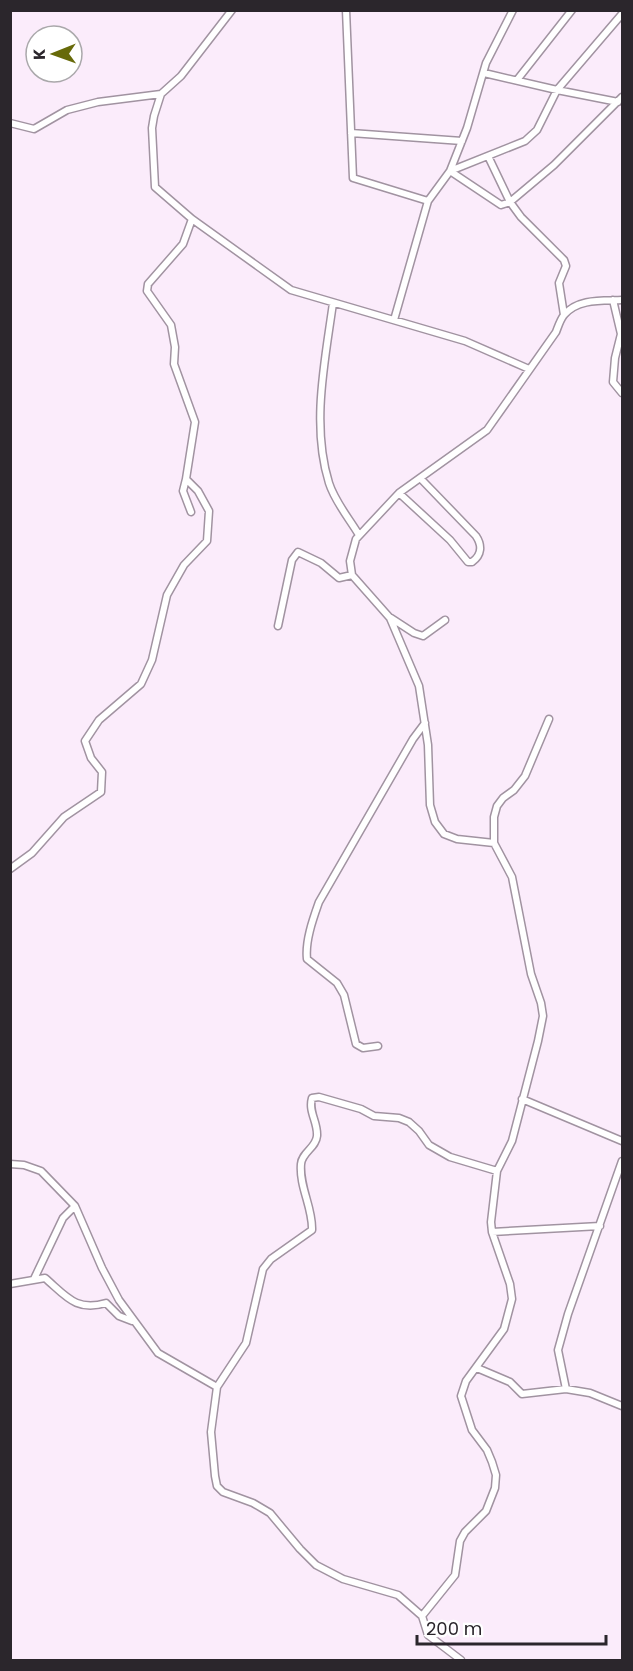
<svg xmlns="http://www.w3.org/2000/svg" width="633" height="1671" viewBox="0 0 633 1671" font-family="Poppins,sans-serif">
	<rect width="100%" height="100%" fill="#fbecfb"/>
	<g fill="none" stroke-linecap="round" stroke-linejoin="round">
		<!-- minor casing -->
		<g stroke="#a193a1" stroke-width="9">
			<path id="minor" d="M232,10L181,76L161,94L154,116L152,128L155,187L192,219L291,290L465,341L529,369
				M346,10L353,178L428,201
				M513,10L486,63L467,128L450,171L525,141L537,130L557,90L622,14
				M484,73L557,90L618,102
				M517,80L572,10
				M10,123L34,129L67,110L98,102L161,94
				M351,133L462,141
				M488,156L510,202L521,217L564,260L566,266L559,283L564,315
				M613,300L621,334L615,358L613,382L622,393
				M333,303C325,361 311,425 329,483C335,502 349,518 359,535
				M394,320L428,201L450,171L501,205L510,202L554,165L622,97
				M186,479L183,491L191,512
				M399,493L450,540L468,562H472C482,555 482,545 476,536L421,479
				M391,618L414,633L423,636L445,620
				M278,626L292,560L298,552L321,563L339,578L352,575
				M494,843L457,839L444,834L435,822L430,805L428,745L419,686L390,618L352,575L350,561L356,539L399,493L487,430L556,332C558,327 560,320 564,315C578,298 604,301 622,300
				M10,869L32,853L64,817L101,792L102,772L91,758L85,741L99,720L141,684L152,660L167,595L184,565L207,541L209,511L198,491L186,479L195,422L174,364L175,347L171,325L147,291L148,284L183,244L192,219
				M378,1046L363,1048L356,1044L344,995L337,983L307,959C305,941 313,919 319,902L413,739L425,723
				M522,1099L622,1141
				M10,1164L24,1165L41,1171L75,1206L102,1268L119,1300L158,1353L217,1387
				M492,1232L600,1226
				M34,1279L63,1218L75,1206
				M10,1284L45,1278C66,1296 76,1312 106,1303L119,1316L132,1321
				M477,1368L510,1382L522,1394L566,1389L590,1393L622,1406
				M566,1389L558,1350L568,1314L622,1161
				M422,1616L455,1575L460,1541L465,1532L486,1511L495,1488L496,1475L492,1462L487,1450L472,1430L461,1396L466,1381L504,1329L512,1299L510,1284L492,1232L491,1222L497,1171L512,1141L538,1041L543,1016L541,1003L531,974L512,877L494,843V817L497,806L503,798L514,790L525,776L549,719
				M461,1660L428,1635L422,1616L398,1595L343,1579L316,1565L300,1549L270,1513L253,1503L223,1492L217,1486L215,1476L211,1432L217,1387L246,1343L263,1269L271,1259L312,1230C313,1208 299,1187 301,1164C302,1152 316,1148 317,1136C318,1122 308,1112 312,1098L319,1097L361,1109L374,1116L399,1118L409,1122L419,1131L429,1145L450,1157L497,1171"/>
		</g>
		<!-- minor -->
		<use href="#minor" stroke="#fff" stroke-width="6"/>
	</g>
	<!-- border -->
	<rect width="633" height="1671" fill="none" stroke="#2b262c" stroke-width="24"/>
	<!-- north arrow -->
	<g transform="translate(54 54) rotate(269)"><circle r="28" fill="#ffffff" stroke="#aaa8ab" stroke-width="1.5"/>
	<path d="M0-4.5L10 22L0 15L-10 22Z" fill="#676a09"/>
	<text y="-9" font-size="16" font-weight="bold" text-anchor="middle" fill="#2b262c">K</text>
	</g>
	<!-- scale -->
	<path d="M417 1635v9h189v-9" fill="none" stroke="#2b262c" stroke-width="3"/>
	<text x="426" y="1635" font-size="18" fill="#2b262c" stroke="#ffffff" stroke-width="4.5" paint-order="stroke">200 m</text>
</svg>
